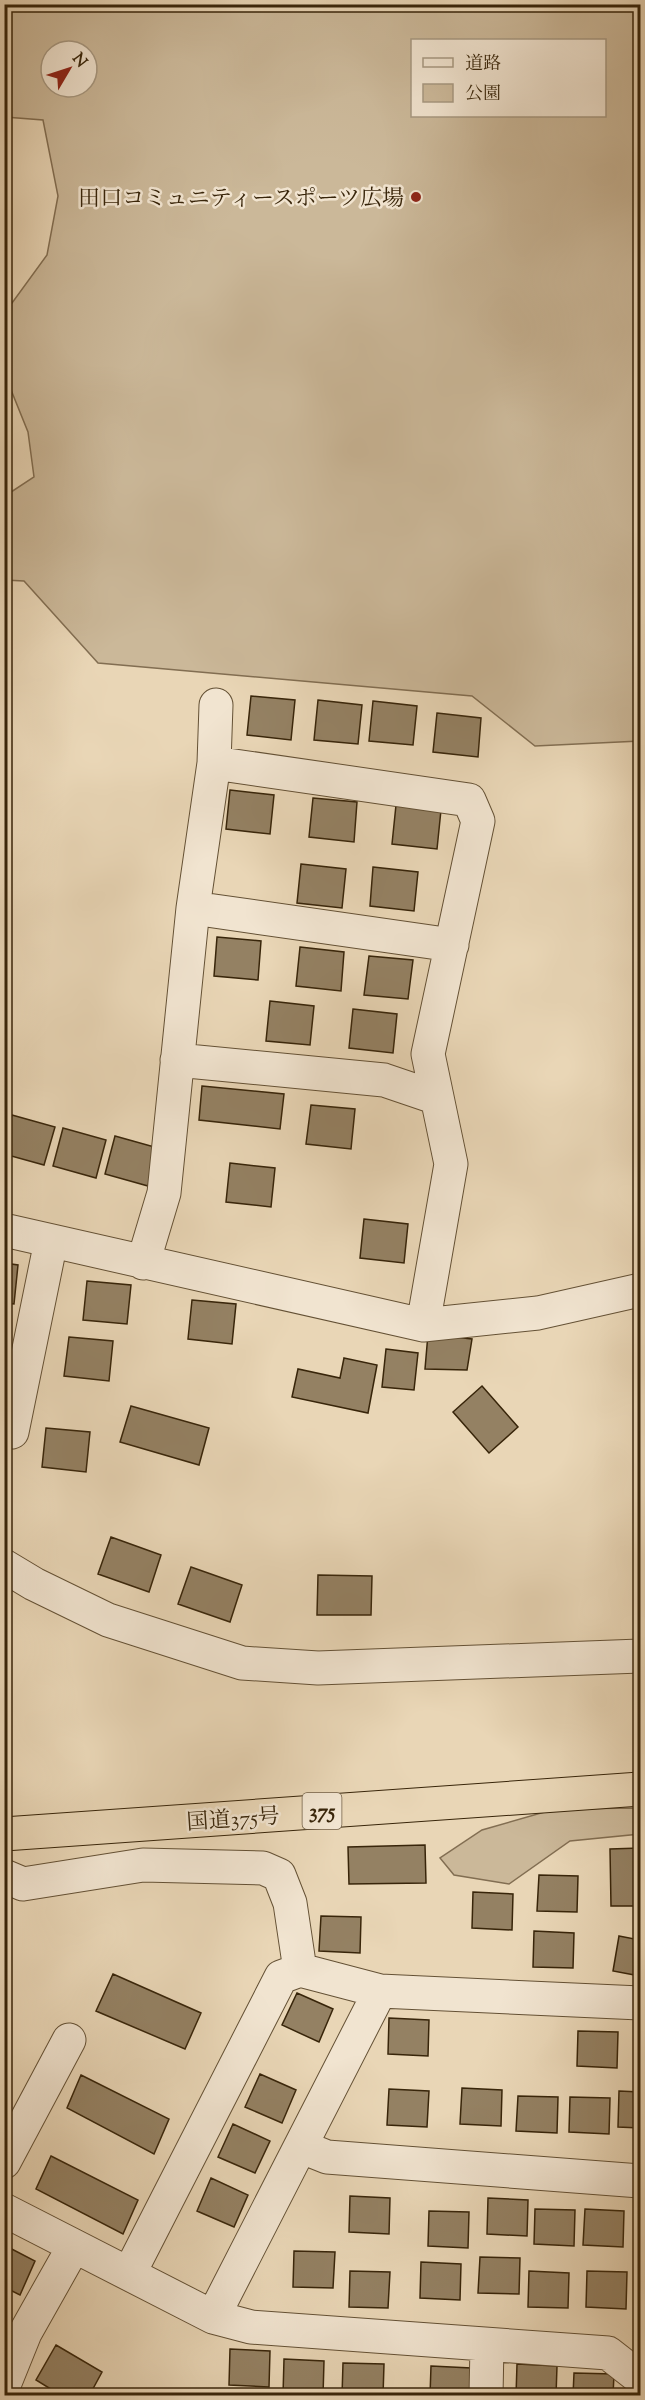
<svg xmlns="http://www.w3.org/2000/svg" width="645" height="2400" viewBox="0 0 645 2400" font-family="'Sorts Mill Goudy','Noto Serif JP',serif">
	<rect width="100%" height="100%" fill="#e9d6b6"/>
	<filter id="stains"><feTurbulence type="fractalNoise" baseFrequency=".00333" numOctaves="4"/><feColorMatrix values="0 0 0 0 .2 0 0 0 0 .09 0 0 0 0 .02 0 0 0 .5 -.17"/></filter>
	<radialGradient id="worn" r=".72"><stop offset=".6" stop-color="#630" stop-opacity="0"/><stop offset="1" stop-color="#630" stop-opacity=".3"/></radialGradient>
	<!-- green -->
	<path fill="#cbb899" stroke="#826e52" stroke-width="1.5" fill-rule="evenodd" d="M624,4L640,16V741L535,746L472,696L98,663L24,581L5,580V496L34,477L28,432L5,375L4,314L47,255L58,196L43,120L5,117V5ZM412,40H604V116H412ZM51,51H87V87H51Z
		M640,1808V1834L570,1841L509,1884L454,1875L440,1858L482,1830L555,1809Z"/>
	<!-- building -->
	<path fill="#948163" stroke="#38250a" stroke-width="1.5" d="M251,696L295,700L291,740L247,735Z
		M318,700L362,705L358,744L314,740Z
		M373,701L417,706L413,745L369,741Z
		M437,713L481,718L478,757L433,752Z
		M230,790L274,795L270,834L226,829Z
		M313,798L357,802L354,842L309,837Z
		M396,805L441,810L437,849L392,844Z
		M301,864L346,869L342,908L297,903Z
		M373,867L418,872L414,911L370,906Z
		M217,937L261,941L258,980L214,976Z
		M300,947L344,952L341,991L296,986Z
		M369,956L413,960L408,999L364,995Z
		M270,1001L314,1006L310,1045L266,1041Z
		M353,1009L397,1014L393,1053L349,1048Z
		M202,1086L284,1094L280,1129L199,1120Z
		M311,1105L355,1109L351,1149L306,1144Z
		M12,1115L55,1127L44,1165L4,1154V1141Z
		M63,1128L106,1140L96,1178L53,1166Z
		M115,1136L158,1148L148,1186L105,1174Z
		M230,1163L275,1168L271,1207L226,1202Z
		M364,1219L408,1224L404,1263L360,1258Z
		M4,1263L18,1265L14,1304L4,1303Z
		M87,1281L131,1285L127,1324L83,1320Z
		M192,1300L236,1304L232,1344L188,1339Z
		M428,1334L472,1339L467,1370L425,1369Z
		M69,1337L113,1341L109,1381L64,1376Z
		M386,1349L418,1353L414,1390L382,1387Z
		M344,1358L377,1365L368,1413L292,1397L298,1369L340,1378Z
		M482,1386L518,1427L489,1453L453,1412Z
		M131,1406L209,1428L199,1465L120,1442Z
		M46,1428L90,1432L86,1472L42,1467Z
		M111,1537L161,1555L149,1592L98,1574Z
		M191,1567L242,1585L230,1622L178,1604Z
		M318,1575L372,1576L371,1615H317Z
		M425,1845L426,1883L349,1884L348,1847Z
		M640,1848V1906H611L610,1849Z
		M539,1875L578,1876L577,1912L537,1911Z
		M473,1892L513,1894L512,1930L472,1928Z
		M321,1916L361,1917L360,1953L319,1951Z
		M534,1931L574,1933L573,1968L533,1967Z
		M619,1936L640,1940V1976L613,1971Z
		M113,1974L201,2013L185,2049L96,2011Z
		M297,1993L333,2009L319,2042L282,2025Z
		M389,2018L429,2020L428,2056L388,2054Z
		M578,2031L618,2032L617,2068L577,2066Z
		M260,2074L296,2090L282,2123L245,2107Z
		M81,2075L169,2119L154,2154L67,2108Z
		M462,2088L502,2090L501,2126L460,2124Z
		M389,2089L429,2091L427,2127L387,2125Z
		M619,2091L640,2092V2128L618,2127Z
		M518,2096L558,2097L557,2133L516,2131Z
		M570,2097L610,2098L609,2134L569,2132Z
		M233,2124L270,2141L255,2173L218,2157Z
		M51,2156L138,2200L123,2234L36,2189Z
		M211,2178L248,2195L234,2227L197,2211Z
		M350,2196L390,2198L389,2234L349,2232Z
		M488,2198L528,2200L527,2236L487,2234Z
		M535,2209L575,2210L574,2246L534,2244Z
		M585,2209L624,2211L623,2247L583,2245Z
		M429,2211L469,2212L468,2248L428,2246Z
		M4,2245L35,2261L20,2295L4,2287Z
		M294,2251L335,2252L333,2288L293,2287Z
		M480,2257L520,2258L519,2294L478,2293Z
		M421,2262L461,2264L460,2300L420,2298Z
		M350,2271L390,2272L388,2308L349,2307Z
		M529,2271L569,2273L568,2308L528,2307Z
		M587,2271L627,2272L626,2309L586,2307Z
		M56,2345L102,2372L89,2396H62L36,2380Z
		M230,2349L270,2351L269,2387L229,2385Z
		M284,2359L324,2361L323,2396L283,2395Z
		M343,2363L384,2364L383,2396H342Z
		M517,2364L557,2366L556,2396H516Z
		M431,2366L471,2368L470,2396H430Z
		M574,2373L614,2374L613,2396H573Z"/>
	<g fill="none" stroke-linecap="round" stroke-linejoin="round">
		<!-- street casing -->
		<g stroke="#645135" stroke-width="35">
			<path id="street" d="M214,763L469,800L478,821L428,1054L451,1164L423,1325
				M193,908L452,945
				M177,1060L384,1080L437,1098
				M4,1230L423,1325L538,1313L640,1290
				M143,1263L164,1193L193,908L214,763L216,705
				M12,1432L51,1241
				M4,1566L34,1584L108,1620L242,1663L318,1668L640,1656
				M4,1876L23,1884L143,1865L263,1868L279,1875L290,1903L300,1970L380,1991L640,2003
				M380,1991L213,2317L251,2327L608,2353L640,2378
				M302,2147L327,2157L640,2181
				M4,2162L69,2040
				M4,2210L213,2317
				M129,2274L281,1977L300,1970
				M4,2385L25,2333L74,2246
				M486,2396L487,2345"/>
		</g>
		<!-- highway casing -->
		<g stroke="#38250a" stroke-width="35">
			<path id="highway" d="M4,1834L640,1789"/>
		</g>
		<!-- street -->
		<use href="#street" stroke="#f1e4d0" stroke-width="33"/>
		<!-- highway -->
		<use href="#highway" stroke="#e9d6b6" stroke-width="33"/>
	</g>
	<!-- markers -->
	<circle fill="#8f2418" stroke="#f1e4d0" stroke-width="2" cx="416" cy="197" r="6"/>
	<g text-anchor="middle" stroke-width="5" stroke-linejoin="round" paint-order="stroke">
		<!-- shield labels -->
		<rect fill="#f1e4d0" stroke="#705e45" stroke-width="1.5" x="302.5" y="1793" width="39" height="36" rx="4.5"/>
		<g font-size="21" font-weight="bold" fill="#38250a">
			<text x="322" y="1818">375</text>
		</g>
		<!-- poi labels -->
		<g font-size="22" fill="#38250a" stroke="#f1e4d0" text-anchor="end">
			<text x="404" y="205">田口コミュニティースポーツ広場</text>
		</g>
		<!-- street labels -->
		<g font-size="22" fill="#38250a" stroke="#f1e4d0">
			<text transform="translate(233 1818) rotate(-4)" y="8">国道375号</text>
		</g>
	</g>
	<!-- margin -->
	<rect width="645" height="2400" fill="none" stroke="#e9d6b6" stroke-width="24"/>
	<rect x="6" y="6" width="633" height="2388" fill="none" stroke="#38250a" stroke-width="3"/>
	<rect x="12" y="12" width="621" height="2376" fill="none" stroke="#38250a" stroke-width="1.5"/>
	<!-- legend -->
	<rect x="411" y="39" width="195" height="78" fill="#f1e4d0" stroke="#a79881" stroke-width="1.5"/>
	<rect x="423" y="58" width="30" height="9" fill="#f1e4d0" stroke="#a79881" stroke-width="1.5"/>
	<text x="465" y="69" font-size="18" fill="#38250a">道路</text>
	<rect x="423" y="84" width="30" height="18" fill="#cbb899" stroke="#a79881" stroke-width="1.5"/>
	<text x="465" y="99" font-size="18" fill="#38250a">公園</text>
	<!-- north arrow -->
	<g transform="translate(69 69) rotate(51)"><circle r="28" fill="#f1e4d0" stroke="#a79881" stroke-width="1.5"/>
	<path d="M0-4.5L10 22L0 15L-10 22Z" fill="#8f2418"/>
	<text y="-9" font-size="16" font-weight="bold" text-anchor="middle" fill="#38250a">N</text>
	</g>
	<rect width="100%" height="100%" filter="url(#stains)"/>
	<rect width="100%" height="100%" fill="url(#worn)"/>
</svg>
